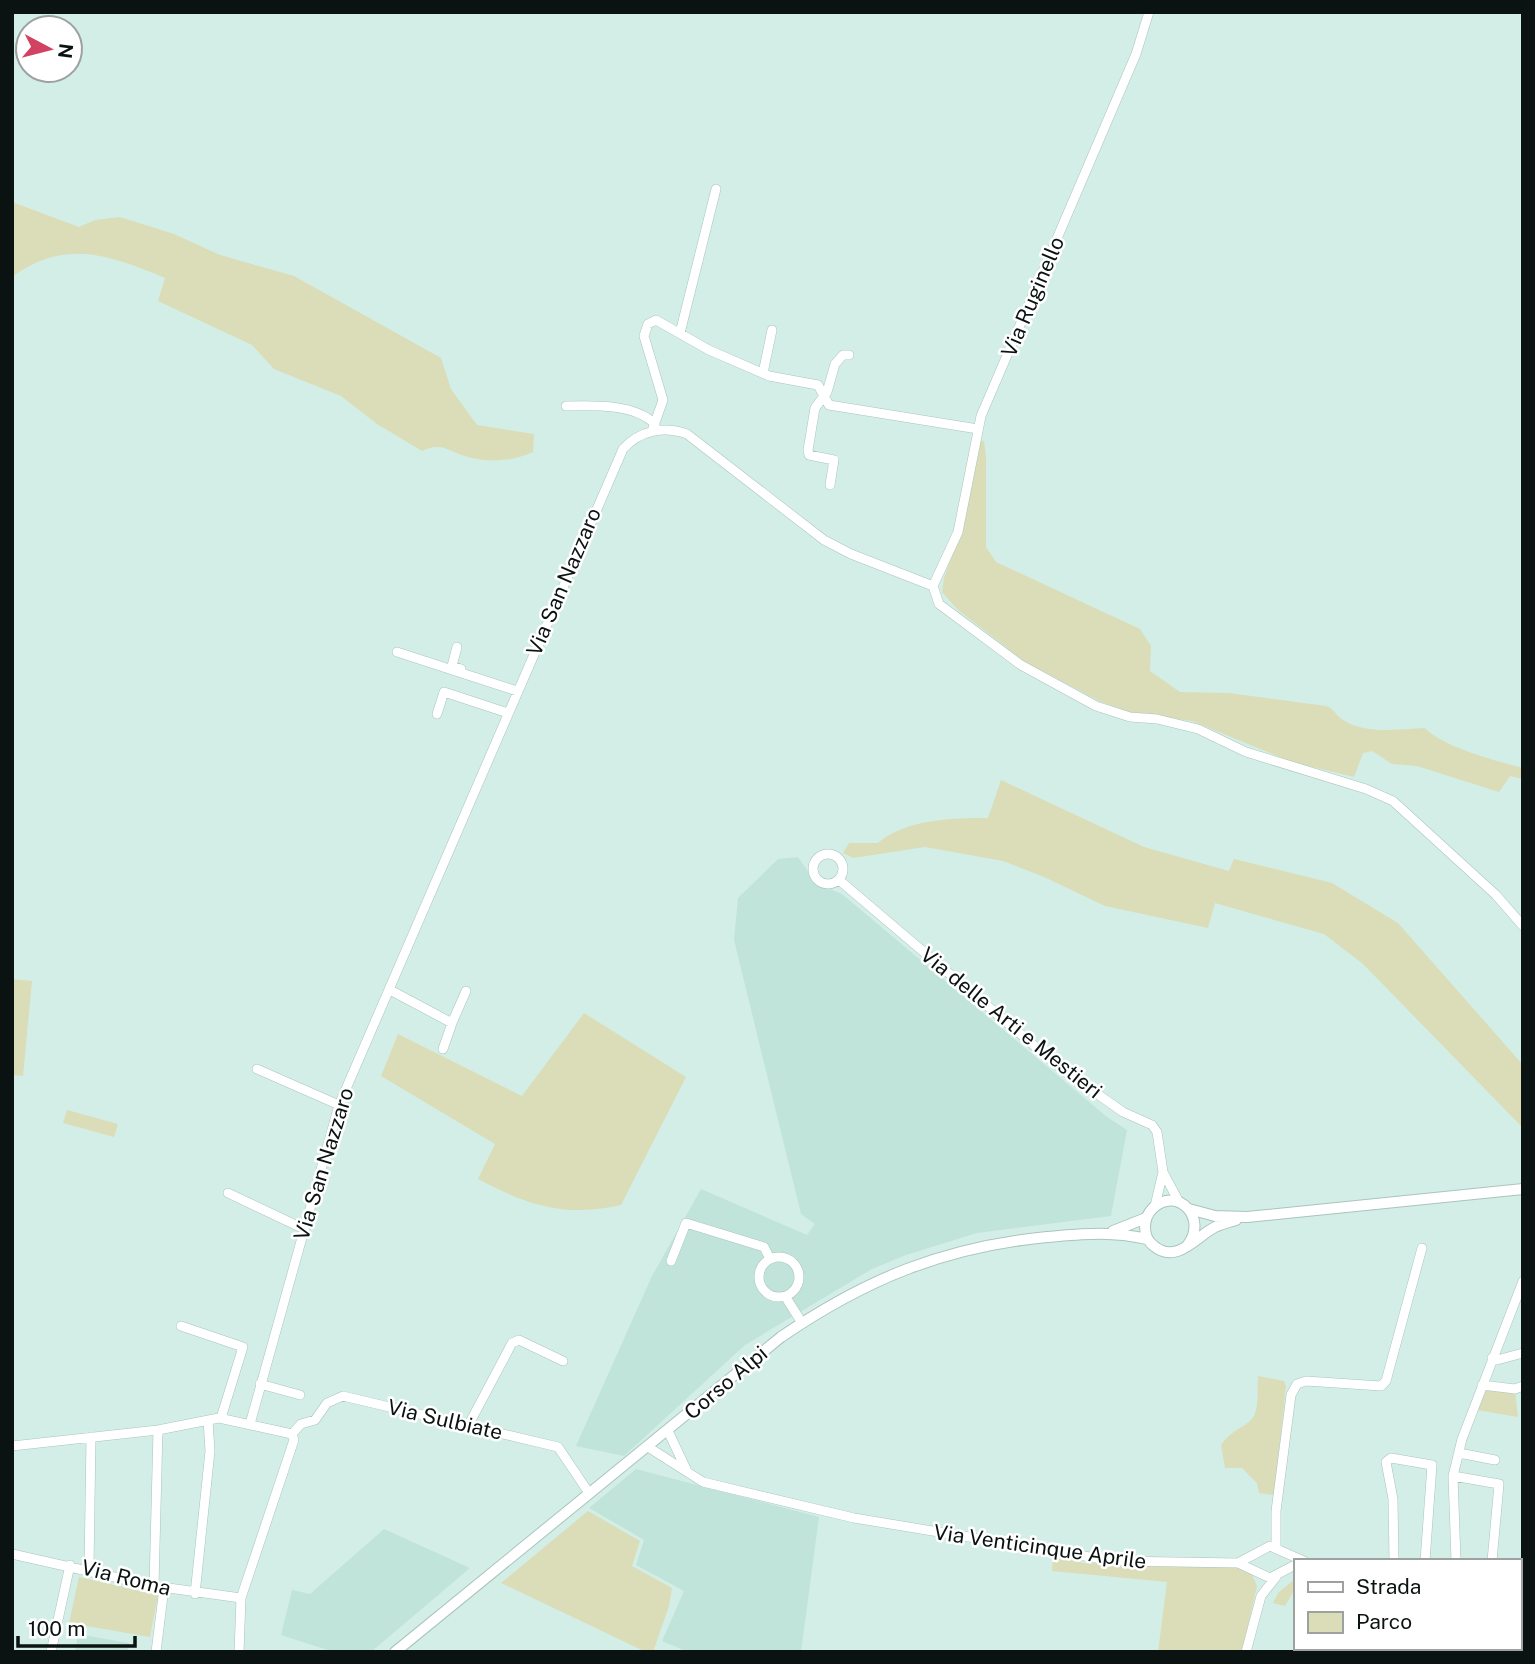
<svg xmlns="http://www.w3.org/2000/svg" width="1535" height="1664" viewBox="0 0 1535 1664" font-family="'Public Sans',sans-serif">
	<rect width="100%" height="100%" fill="#d3eee7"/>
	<!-- built -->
	<path fill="#c0e4da" d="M798,857L817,884L842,894L1107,1117L1127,1130L1111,1216L977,1233L906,1255L872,1269L745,1345L624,1456L576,1446L652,1276L701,1189L807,1235L815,1224L801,1214L734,940L738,898L778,859Z
		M636,1469L819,1517L801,1652H688L662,1641L684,1591L636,1565L644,1540L589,1508Z
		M384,1529L470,1568L371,1652H334L281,1635L292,1590L310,1594Z
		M78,1634L129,1643L127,1652H75Z"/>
	<!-- green -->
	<path fill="#daddb7" d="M12,202L79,227L95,220L120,217L174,234L220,255L294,276L441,358L451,389L477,425L534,434L533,452C514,461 490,463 468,457C449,452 442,441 422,451L377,424L341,396L274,369L252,345L158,301L165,278C110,255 65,238 12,277Z
		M979,440L984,441L986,456V547L996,562L1140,629L1151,646L1150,671L1180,692L1229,693L1326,706C1335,709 1335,715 1343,720C1367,735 1399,729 1425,728C1442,747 1497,761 1523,768V779L1510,776L1499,792L1417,766L1392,764L1372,751L1363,753L1354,777L1292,762L1192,721L1132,713L1099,701L1024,661L958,610L942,592L944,578L960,533Z
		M1001,780L1144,847L1229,871L1234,859L1332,883L1398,923L1523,1065V1128L1363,964L1324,934L1215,903L1208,928L1105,906L1044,877L1003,861L925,847L853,858L843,853L849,843H878C906,819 953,818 988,818Z
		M12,979L32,981L23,1076L12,1075Z
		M584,1013L686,1077L621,1205C565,1218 527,1205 478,1179L495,1144L381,1076L398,1034L522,1096Z
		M67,1110L118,1124L114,1137L63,1123Z
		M1258,1376L1284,1381L1286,1386L1274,1495L1259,1493L1257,1483L1242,1468H1225L1221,1445C1233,1429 1240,1430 1251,1420C1260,1411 1257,1388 1258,1376Z
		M1486,1387L1515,1390L1518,1417L1477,1410Z
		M588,1511L640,1541L632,1566L672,1588L669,1606L653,1652H646L501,1583Z
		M1062,1557L1084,1563L1237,1567L1250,1570L1257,1586L1242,1652H1158L1167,1582L1052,1571L1053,1558Z
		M79,1577L158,1595L150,1637L69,1623Z
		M1295,1579V1589L1285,1606L1273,1603L1278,1593Z"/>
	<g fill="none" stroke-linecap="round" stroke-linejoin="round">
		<!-- minor casing -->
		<g stroke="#aac4bd" stroke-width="10">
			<path id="minor" d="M680,333L716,189
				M763,373L772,330
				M566,406C594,405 635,404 655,424
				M652,431L663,400L644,336L648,324L656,320L709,350L769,376L818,385L829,405L978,429
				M830,485L834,460L809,455L808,450L815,408L827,392L835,364L843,355H849
				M933,586L939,604L1021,665L1096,706L1130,717L1157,719L1198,729L1246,752L1366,789L1393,801L1496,895L1523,926
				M933,586L958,532L981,416L1136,54L1149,12
				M457,647L452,666L461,669
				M397,652L517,691
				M437,714L444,692L508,713
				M813 869a15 15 0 1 1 30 0a15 15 0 1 1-30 0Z
				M839,880L1063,1070L1123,1112L1152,1125L1157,1132L1163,1172L1179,1202
				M390,990L452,1023L443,1049
				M452,1023L466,991
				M257,1069L339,1105
				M228,1193L304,1229
				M1155,1206L1163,1172
				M759 1277a20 20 0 1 1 40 0a20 20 0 1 1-40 0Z
				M671,1261L686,1223L764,1247L770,1259
				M785,1296L802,1323
				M181,1326L243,1347L221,1418
				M1492,1358L1497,1360L1523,1353
				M260,1384L300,1395
				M1482,1385L1515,1389L1523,1386
				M250,1424L339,1105L623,449C640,430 664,426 687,434L824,540L851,554L933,586
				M468,1426L512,1343L519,1340L563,1361
				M668,1431L686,1469
				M292,1434L301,1424L315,1420L327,1403L343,1396L558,1447L589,1493
				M12,1446L158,1430L219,1418L292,1434
				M648,1447L703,1482L854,1518L1114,1561L1238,1563L1270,1578L1295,1565
				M1459,1453L1495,1460
				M1453,1476L1499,1484L1492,1561
				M1276,1547V1511L1291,1395L1297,1384L1306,1381L1381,1386L1386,1381L1422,1248
				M12,1554L154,1586L241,1598
				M1394,1561L1393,1499L1386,1462L1391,1458L1432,1465L1425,1561
				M1456,1561L1453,1476L1462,1439L1523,1281
				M1238,1563L1270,1546L1304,1561
				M89,1569L91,1437
				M154,1586L158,1430
				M1519,1587L1523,1588
				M195,1594L210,1451L208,1420
				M1481,1648L1495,1652
				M51,1652L70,1565
				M156,1652L164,1588
				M239,1652L241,1598L294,1440L292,1434
				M1246,1652L1261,1596L1276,1577"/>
		</g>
		<!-- major casing -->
		<g stroke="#aac4bd" stroke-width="12">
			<path id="major" d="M1189,1209L1215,1216L1247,1217L1523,1189
				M1113,1231L1146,1218
				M1187,1246C1209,1219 1178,1185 1153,1208C1148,1213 1145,1220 1145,1227C1145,1234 1148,1242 1154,1246C1176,1265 1197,1236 1215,1227C1221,1224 1229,1222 1236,1220
				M395,1652L781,1337C866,1279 944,1247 1047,1237C1085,1234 1109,1231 1147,1239"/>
		</g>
		<!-- minor -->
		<use href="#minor" stroke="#fff" stroke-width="9"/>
		<!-- major -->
		<use href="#major" stroke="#fff" stroke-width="10"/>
	</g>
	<g text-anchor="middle" stroke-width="5" stroke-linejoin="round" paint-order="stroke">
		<!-- street labels -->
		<g font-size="21" fill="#0a1311" stroke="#fff">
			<text transform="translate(1033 297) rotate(-67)" y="7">Via Ruginello</text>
			<text transform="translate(564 582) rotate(-67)" y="7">Via San Nazzaro</text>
			<text transform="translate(1011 1023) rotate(39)" y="7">Via delle Arti e Mestieri</text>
			<text transform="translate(324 1164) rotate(-73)" y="7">Via San Nazzaro</text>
			<text transform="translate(726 1383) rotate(-40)" y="7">Corso Alpi</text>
			<text transform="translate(445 1420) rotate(13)" y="7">Via Sulbiate</text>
			<text transform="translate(1040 1547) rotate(8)" y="7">Via Venticinque Aprile</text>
			<text transform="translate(126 1578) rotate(14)" y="7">Via Roma</text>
		</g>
	</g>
	<!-- border -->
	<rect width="1535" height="1664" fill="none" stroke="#0a1311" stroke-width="28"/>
	<!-- legend -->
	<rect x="1294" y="1559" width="228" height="91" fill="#ffffff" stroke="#9da1a0" stroke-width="2"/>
	<rect x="1308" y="1582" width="35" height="10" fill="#ffffff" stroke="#9da1a0" stroke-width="2"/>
	<text x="1356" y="1594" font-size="21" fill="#0a1311">Strada</text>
	<rect x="1308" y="1612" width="35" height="21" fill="#daddb7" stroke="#9da1a0" stroke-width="2"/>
	<text x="1356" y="1629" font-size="21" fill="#0a1311">Parco</text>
	<!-- north arrow -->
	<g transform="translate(49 49) rotate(97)"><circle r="33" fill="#ffffff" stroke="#9da1a0" stroke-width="2"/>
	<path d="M0-5L12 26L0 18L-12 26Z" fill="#d24262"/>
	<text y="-10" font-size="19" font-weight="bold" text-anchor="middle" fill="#0a1311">N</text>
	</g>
	<!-- scale -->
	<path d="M18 1636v10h117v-10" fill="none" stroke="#0a1311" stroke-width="3.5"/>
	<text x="28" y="1636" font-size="21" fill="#0a1311" stroke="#ffffff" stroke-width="5" paint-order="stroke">100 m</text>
</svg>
